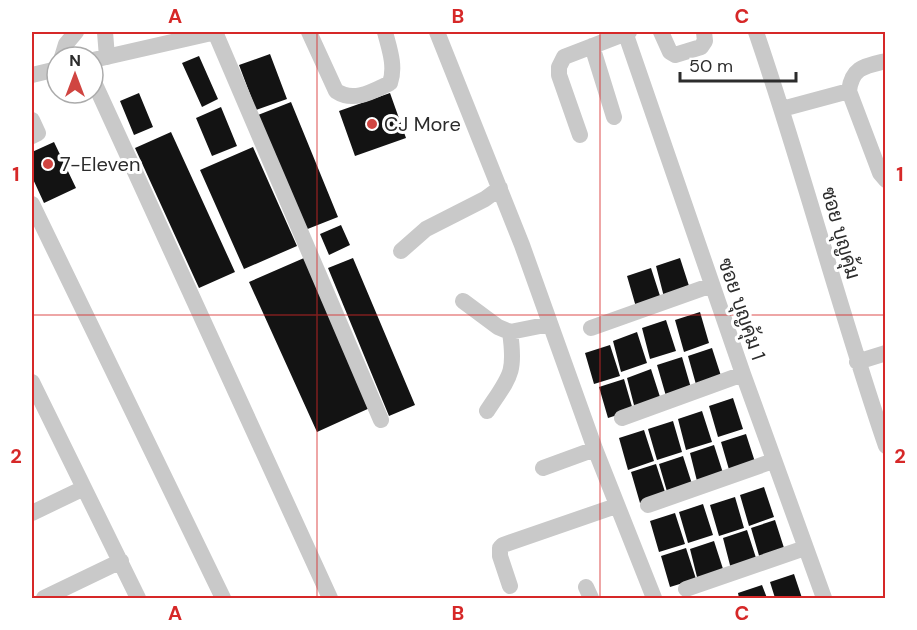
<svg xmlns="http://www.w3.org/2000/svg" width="917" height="630" viewBox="0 0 917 630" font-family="'DM Sans',Sarabun,sans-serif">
	<rect width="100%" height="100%" fill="#fff"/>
	<!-- building -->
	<path fill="#131313" d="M270,54L287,99L256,110L239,65Z
		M199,56L218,99L202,107L182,63Z
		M139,93L153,127L134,135L120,101Z
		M390,93L406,138L355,156L339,111Z
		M291,102L338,217L305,230L258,115Z
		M221,107L237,146L212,156L196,118Z
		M171,132L235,272L199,288L135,148Z
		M54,142L76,188L44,203L32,177V152Z
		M253,147L297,246L244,269L200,170Z
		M341,225L350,245L329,255L320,234Z
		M304,258L372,407L317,432L249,282Z
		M353,258L415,405L389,416L328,268Z
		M680,258L690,289L664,297L656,266Z
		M651,268L661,299L636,307L627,276Z
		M700,312L709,343L684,352L675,320Z
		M666,320L676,351L650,359L642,328Z
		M637,332L647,363L621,372L613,341Z
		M610,345L620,376L594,384L585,353Z
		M712,348L722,379L697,388L688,356Z
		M682,357L691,388L666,396L657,365Z
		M651,369L661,400L635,409L627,378Z
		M624,379L633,410L608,418L599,387Z
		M733,398L743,429L718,437L709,406Z
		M702,411L712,442L686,450L678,419Z
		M673,421L682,452L657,460L648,429Z
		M644,430L654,461L628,470L619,438Z
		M746,434L756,465L730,473L721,442Z
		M714,445L724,476L698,485L690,453Z
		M683,456L693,487L668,495L659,464Z
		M656,464L666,495L640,503L631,472Z
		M764,487L774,517L749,526L740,495Z
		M735,497L744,528L719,536L710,505Z
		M703,504L713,535L688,543L679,512Z
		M675,513L685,544L659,552L650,521Z
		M775,520L785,551L760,559L751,528Z
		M747,530L757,561L731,569L723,538Z
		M714,541L724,572L698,581L690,549Z
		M686,548L696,579L670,587L661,556Z
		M794,574L802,598H775L770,582Z
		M762,585L767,598H739L738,593Z"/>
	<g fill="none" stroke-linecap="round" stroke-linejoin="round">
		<!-- minor -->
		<path stroke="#c9c9c9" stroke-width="16" d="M105,32L107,57
			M215,32L381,420
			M309,32L336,91C354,103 373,91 390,83C396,66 389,48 385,32
			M437,32L522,245L595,449L654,598
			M625,32L743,374L824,598
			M661,32L670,52L675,55L701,47L705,41L704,32
			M756,32C803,169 839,309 886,446
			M592,46L614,117
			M62,57L66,44L76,32
			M93,60L216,32
			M886,61C865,66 852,67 849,91L880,173L886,180
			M32,75L57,69
			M93,80L330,598
			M782,109L849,91
			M32,120L38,133L32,136
			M580,135L559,75V67L564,57L629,32
			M32,204L223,598
			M401,251L426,229L485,199L500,188
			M463,301L498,327L510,332L550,324
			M591,328L712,285
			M857,362L886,353
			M32,382L138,598
			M487,411C510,376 516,374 510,332
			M622,418L743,374
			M543,468L595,449
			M648,505L773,461
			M32,513L84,488
			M510,586L500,556V548L503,545L616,506
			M586,587L591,598
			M686,589L805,548
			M44,598L121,561"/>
	</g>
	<!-- grid -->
	<path fill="none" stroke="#d62828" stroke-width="1.5" stroke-opacity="0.55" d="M317,32V598M600,32V598M32,315H886"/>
	<!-- markers -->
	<g fill="#d04541" stroke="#fff" stroke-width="2">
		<circle cx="372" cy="124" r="6"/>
		<circle cx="48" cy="164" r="6"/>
	</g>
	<g text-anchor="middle" stroke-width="6" stroke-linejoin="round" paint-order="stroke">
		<!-- poi labels -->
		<g font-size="20" fill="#2c2c2c" stroke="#fff" text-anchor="start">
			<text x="384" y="131">CJ More</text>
			<text x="60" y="171">7-Eleven</text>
		</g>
		<!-- street labels -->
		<g font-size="20" fill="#2c2c2c" stroke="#fff">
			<text transform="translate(841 233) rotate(74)" y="7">ซอย บุญคุ้ม</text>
			<text transform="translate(742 309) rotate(71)" y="7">ซอย บุญคุ้ม 1</text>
		</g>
	</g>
	<!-- border -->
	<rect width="917" height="630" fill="none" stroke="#ffffff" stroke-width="66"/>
	<!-- north arrow -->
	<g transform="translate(75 75)"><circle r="28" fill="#ffffff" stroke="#ababab" stroke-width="1.5"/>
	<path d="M0-4.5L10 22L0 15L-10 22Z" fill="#d04541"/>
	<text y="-9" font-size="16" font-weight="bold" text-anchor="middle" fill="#2c2c2c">N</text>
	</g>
	<!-- scale -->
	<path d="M680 72v9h116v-9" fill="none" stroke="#2c2c2c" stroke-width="3"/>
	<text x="689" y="72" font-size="18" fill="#2c2c2c" stroke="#ffffff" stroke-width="4.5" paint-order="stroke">50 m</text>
	<rect x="33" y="33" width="851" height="564" fill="none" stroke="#d62828" stroke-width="2"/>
	<g font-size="20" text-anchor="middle" font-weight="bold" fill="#d62828">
		<text x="175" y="23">A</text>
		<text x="458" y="23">B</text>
		<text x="742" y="23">C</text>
		<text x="16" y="181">1</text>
		<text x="900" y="181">1</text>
		<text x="16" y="463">2</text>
		<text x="900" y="463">2</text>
		<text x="175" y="620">A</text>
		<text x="458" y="620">B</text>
		<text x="742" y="620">C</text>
	</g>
</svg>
